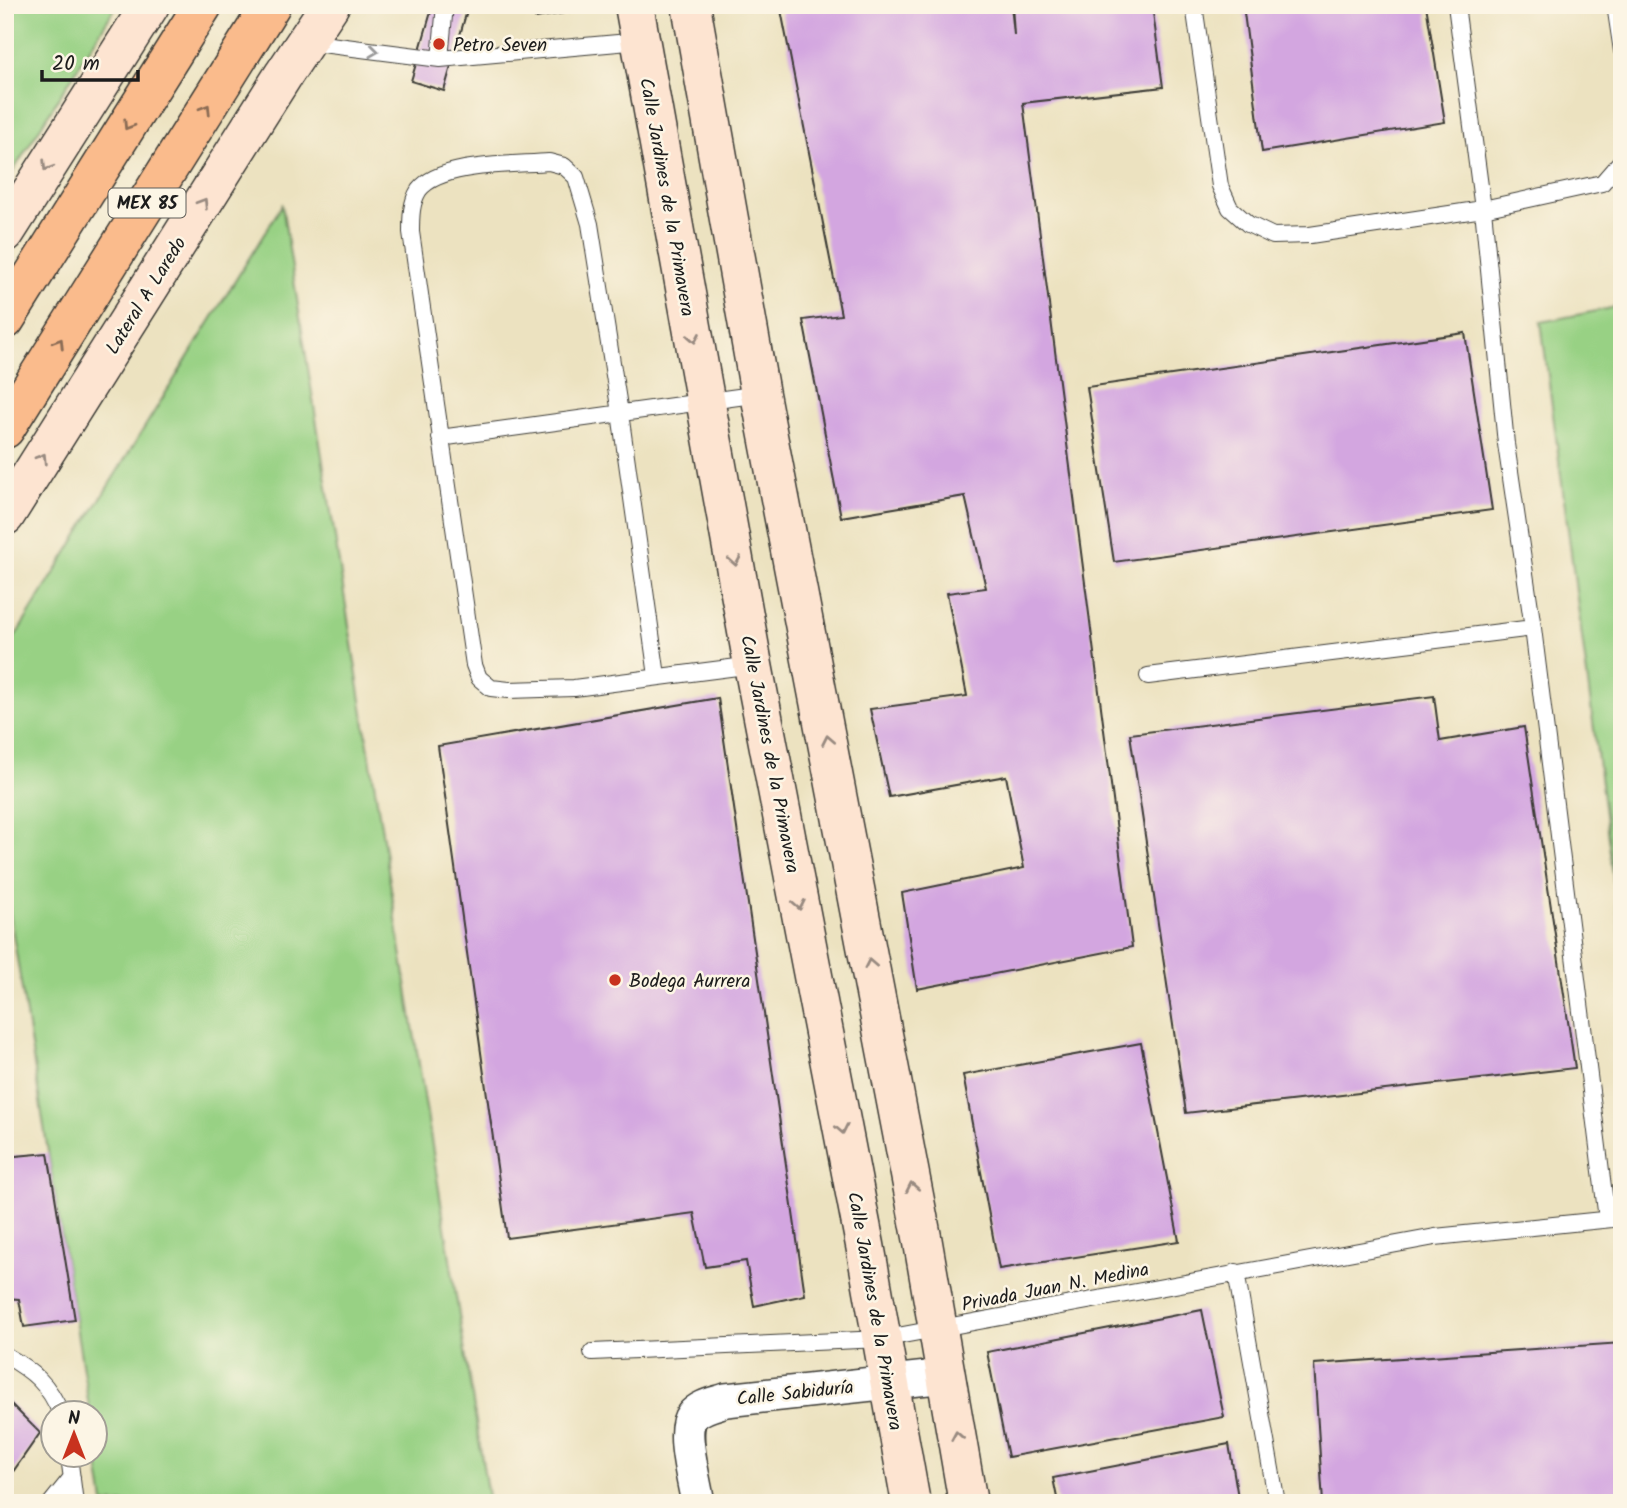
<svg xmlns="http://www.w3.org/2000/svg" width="1627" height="1508" viewBox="0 0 1627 1508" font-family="Kalam,sans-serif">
	<rect width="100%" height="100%" fill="#fcf5e5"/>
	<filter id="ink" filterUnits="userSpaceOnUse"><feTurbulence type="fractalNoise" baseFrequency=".0143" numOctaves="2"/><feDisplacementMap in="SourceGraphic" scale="14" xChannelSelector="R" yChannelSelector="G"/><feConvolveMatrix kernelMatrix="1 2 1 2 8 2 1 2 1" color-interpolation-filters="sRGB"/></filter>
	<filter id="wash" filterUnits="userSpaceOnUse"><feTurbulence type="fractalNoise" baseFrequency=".00686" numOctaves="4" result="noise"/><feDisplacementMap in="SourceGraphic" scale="28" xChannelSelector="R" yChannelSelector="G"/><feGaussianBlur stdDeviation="1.57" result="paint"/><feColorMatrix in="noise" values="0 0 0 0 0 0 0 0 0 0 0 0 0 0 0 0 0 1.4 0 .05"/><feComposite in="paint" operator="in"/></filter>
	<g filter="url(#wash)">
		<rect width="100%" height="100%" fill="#ece2c0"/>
		<!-- green -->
		<path fill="#98d184" stroke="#5a7650" stroke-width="2" d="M5,5H117L5,184Z
			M282,205L489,1503H104L95,1444L94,1414L90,1413L5,884V653Z
			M1622,306V945L1541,322Z"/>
		<g id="blocks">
			<!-- building -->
			<path fill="#d3a6e0" d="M433,5L468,7L444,91L411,81Z
				M533,5H599V7L535,18Z
				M780,5H1011L1014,35L1012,5H1152L1163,87L1023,103L1132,947L917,989L902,893L1024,868L1006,776L889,797L870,709L967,696L947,593L986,588L965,496L841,517L803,320L841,315Z
				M1243,5H1426L1445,122L1262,152Z
				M1465,333L1492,510L1114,562L1087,387Z
				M1434,696L1440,741L1524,727L1575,1068L1186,1113L1130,734Z
				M718,698L805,1295L754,1306L746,1261L705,1267L694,1213L507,1238L438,746Z
				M1141,1043L1179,1241L999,1269L963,1075Z
				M48,1153L75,1320L24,1327L19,1299L5,1298V1157Z
				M1202,1310L1224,1417L1008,1457L987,1352Z
				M1622,1343V1503H1323L1314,1364Z
				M5,1398L40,1433L5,1483Z
				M1229,1444L1239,1503H1058L1053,1478Z"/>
		</g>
	</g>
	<g filter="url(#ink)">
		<use href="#blocks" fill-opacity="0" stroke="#3b3a35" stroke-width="2"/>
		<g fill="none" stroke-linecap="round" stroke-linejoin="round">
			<!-- lane casing -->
			<g stroke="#3b3a35" stroke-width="18">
				<path id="lane" d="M1194,5L1220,186L1230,208L1248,224L1273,236L1310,235L1483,209L1456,5
					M1615,5L1622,51
					M306,42L440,59L445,5
					M440,59L640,41
					M440,438L760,394
					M657,676L620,413L590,224L576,177L564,166L549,162C516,165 440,162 419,190C411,202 411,218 411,232L474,665L479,678L491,688L509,690L574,688L753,665
					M1148,676L1533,628
					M1607,1219L1533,628L1506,444L1483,209L1602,183L1622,160
					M1236,1272L1277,1503
					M592,1352L881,1339L1435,1237L1622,1218
					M5,1355C33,1371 49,1384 61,1414
					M69,1456L75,1503
					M51,1503L72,1477"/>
			</g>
			<!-- street casing -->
			<g stroke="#3b3a35" stroke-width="36">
				<path id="street" d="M698,1503C695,1484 680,1430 692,1416C700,1406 714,1404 726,1400L946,1376"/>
			</g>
			<!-- secondary casing -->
			<g stroke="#3b3a35" stroke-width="41">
				<path id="secondary" d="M634,5L753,665L865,1245L911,1503
					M691,5L760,394L922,1237L968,1503
					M5,233L150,5
					M5,516L284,74L330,5"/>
			</g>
			<!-- highway casing -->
			<g stroke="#3b3a35" stroke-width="41">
				<path id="highway" d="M5,320L203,5
					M5,429L271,5"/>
			</g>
			<!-- lane -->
			<use href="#lane" stroke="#fff" stroke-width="16"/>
			<!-- street -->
			<use href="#street" stroke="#fff" stroke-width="33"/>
			<!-- secondary -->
			<use href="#secondary" stroke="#fde4d1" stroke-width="38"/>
			<!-- highway -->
			<use href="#highway" stroke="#fabb8c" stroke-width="38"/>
		</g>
		<!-- one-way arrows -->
		<defs><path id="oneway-chevron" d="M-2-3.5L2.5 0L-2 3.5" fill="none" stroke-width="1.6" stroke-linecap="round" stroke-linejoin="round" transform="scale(1.75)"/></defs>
		<use stroke="#999" href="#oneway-chevron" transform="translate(374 51) rotate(7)"/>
		<g stroke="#8b6c54">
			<use href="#oneway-chevron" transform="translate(206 109) rotate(-58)"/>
			<use href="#oneway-chevron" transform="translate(128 125) rotate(122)"/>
			<use href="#oneway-chevron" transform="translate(59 343) rotate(-58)"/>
		</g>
		<g stroke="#988a80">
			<use href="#oneway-chevron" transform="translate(47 166) rotate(122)"/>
			<use href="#oneway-chevron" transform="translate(203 203) rotate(-58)"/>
			<use href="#oneway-chevron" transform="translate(694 338) rotate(80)"/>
			<use href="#oneway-chevron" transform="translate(42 458) rotate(-58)"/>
			<use href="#oneway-chevron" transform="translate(735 561) rotate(80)"/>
			<use href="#oneway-chevron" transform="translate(828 740) rotate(-101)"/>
			<use href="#oneway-chevron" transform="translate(799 905) rotate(79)"/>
			<use href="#oneway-chevron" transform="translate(870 964) rotate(-101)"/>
			<use href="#oneway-chevron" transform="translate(842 1129) rotate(79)"/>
			<use href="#oneway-chevron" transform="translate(912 1187) rotate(-101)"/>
			<use href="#oneway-chevron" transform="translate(957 1436) rotate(-100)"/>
		</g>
	</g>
	<!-- markers -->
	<g fill="#c8321e" stroke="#fcf5e5" stroke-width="2.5">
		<circle cx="439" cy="44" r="7"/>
		<circle cx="615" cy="980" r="7"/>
	</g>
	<g text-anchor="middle" stroke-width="5" stroke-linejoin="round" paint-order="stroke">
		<!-- shield labels -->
		<rect fill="#fcf5e5" stroke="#5f5d58" stroke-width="2" x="108.5" y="188.5" width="77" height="29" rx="5"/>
		<g font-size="18" font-weight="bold" fill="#1c1c1c">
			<text x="147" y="209">MEX 85</text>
		</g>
		<!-- poi labels -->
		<g font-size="19" fill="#1c1c1c" stroke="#fcf5e5" text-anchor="start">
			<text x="453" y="51">Petro Seven</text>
			<text x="629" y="987">Bodega Aurrera</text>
		</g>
		<!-- street labels -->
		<g font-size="19" fill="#1c1c1c" stroke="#fcf5e5">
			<text transform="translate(668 197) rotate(80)" y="7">Calle Jardines de la Primavera</text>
			<text transform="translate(145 295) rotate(-58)" y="7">Lateral A Laredo</text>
			<text transform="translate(771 754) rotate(79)" y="7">Calle Jardines de la Primavera</text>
			<text transform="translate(1055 1286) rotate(-11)" y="7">Privada Juan N. Medina</text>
			<text transform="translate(876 1311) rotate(80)" y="7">Calle Jardines de la Primavera</text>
			<text transform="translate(795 1392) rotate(-6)" y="7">Calle Sabiduría</text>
		</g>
	</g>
	<!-- margin -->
	<rect width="1627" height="1508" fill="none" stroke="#fcf5e5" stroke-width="28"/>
	<!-- north arrow -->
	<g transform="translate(74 1434)"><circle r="33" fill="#fcf5e5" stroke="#a29e95" stroke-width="2"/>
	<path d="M0-5L12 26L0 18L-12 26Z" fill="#c8321e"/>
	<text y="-10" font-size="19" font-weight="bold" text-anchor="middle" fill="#1c1c1c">N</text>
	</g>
	<!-- scale -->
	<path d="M42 70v10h96v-10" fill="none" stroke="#1c1c1c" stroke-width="3.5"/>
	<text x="52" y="70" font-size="21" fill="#1c1c1c" stroke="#fcf5e5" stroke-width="5" paint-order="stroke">20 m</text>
</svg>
